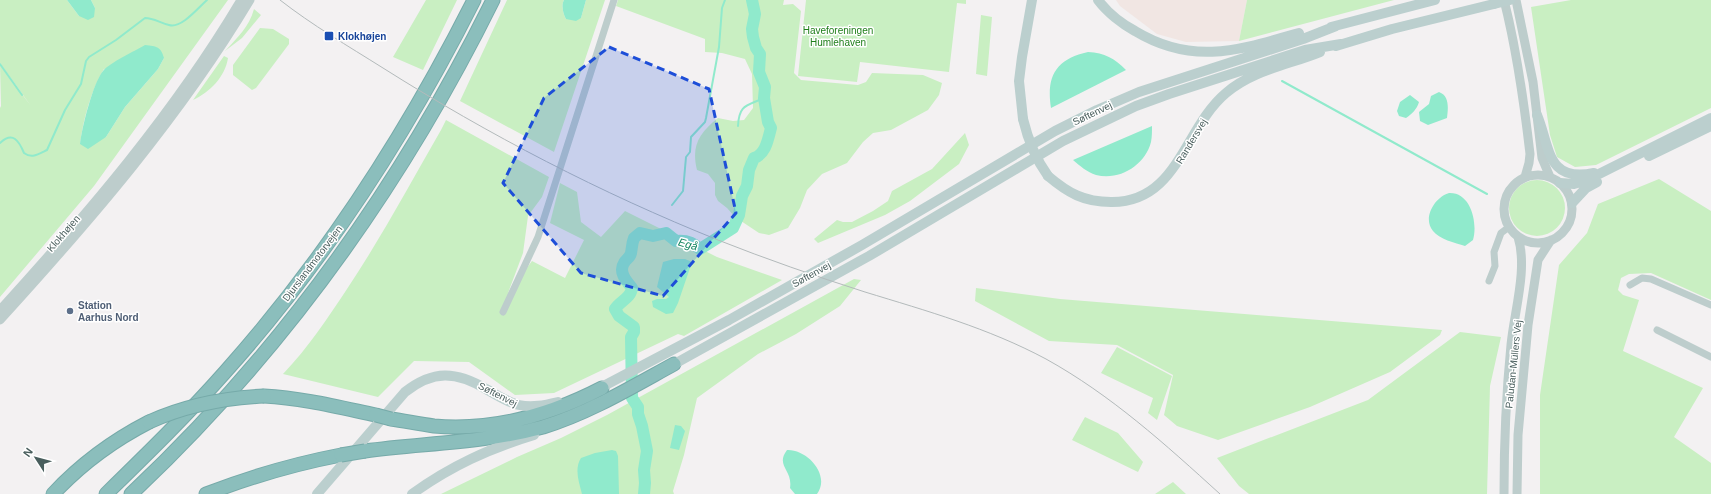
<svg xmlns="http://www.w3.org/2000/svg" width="1711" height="494" viewBox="0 0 1711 494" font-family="Helvetica,sans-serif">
	<rect width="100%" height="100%" fill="#f3f1f2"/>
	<!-- commercial -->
	<path fill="#f1e6e3" d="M1116,0H1247L1239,41L1186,42L1157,34L1120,6Z"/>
	<!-- green -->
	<path fill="#c9efc2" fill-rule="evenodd" d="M0,0H67L79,16L95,8L91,0H228L94,186L0,297V108L1,106L0,65L31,106L0,63ZM164,58L158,69L125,107L106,137L80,144C83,120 91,90 104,69Z
		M426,0H457L423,70L393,57Z
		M507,0H564C561,5 563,14 566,19L581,18L586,0H605L554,152L460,101Z
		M618,0H784L783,5L793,4L801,11L794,73L801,80L858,85L866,82L872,73L923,75L942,83L939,95L928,110L891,130L873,133L863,142L847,163L822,174L807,190L800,208L788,228L769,235L759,233L735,217L727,208L718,201L715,195V183L708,174L697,170C691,146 699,133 718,118L733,121L744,120L753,108L752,74L745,59L722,53L705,52V39L616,6Z
		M806,0H966V4L957,3L949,72L860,62L857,82L798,76Z
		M1247,0H1394L1239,41Z
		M1571,0H1711V108L1596,165L1575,167L1557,157L1550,135L1531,7Z
		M254,9L261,15L242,38L225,51C238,37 249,27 254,9Z
		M981,15L992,17L987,76L976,74Z
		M260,28L273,29L289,39V44L256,88L252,90L233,75V65Z
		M224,56L228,58C225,77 210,92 193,100Z
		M446,120L549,177L542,197L528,216L523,253L508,293L532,261L565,278L584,240L550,223L560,183L577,192L581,222L601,237L625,211L717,257L782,280L684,336L678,334L554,393L515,395L469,362L414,361L378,397L283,374C308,348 327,319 347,289C381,238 410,184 441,130Z
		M965,133L969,145L959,164L910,201L885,215L818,243L814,239L837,220L843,222H852L873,211L888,201L892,191L932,169Z
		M1659,179L1711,211V300L1651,273L1629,274L1621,278L1618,290L1623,295L1639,300L1623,351L1703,388L1674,437L1711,463V494H1540V395L1559,265L1587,233L1598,204Z
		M1509 208a28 28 0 1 1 56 0a28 28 0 1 1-56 0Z
		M854,279L861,280L840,306L796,334L758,354L697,398L684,455L673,491L674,494H645L647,486L646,469L650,455L642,416L637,418L645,455L642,494H441L517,457L561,438L607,415Z
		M976,288L1060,299L1442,330L1440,335L1390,372L1310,407L1218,440L1177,426L1164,415L1173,375L1117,345L1049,341L975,301Z
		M1460,332L1501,337L1490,386L1487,494H1249L1239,486L1217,458L1368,400Z
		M1117,347L1172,376L1157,420L1148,413L1153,398L1101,373Z
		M1085,417L1118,433L1143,462L1138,472L1072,440Z
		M1173,482L1186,494H1155Z"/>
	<!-- water -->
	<path fill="#90eacc" d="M67,0H91L95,8L94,17L88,20L79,16Z
		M564,0H586L581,18L576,21L566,19C563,14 561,5 564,0Z
		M145,45C157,46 161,47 164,58L158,69L125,107L106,137L88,149L80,144C82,127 93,83 103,71C109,63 135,51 145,45Z
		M1088,52C1105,53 1114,58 1126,70L1051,108C1046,76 1056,59 1088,52Z
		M1439,92C1450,96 1448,109 1447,118L1428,125L1420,121L1419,112L1429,104L1431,96Z
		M1410,95L1419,102C1417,109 1412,114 1406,118L1399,116L1397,111L1400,102Z
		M1152,126C1152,131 1152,137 1151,142C1145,165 1120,181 1096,175C1087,172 1080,166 1073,160Z
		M1449,193C1471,192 1478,223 1473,240L1465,246C1455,243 1439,239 1433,231C1422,218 1435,197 1449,193Z
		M674,259H685L692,262L678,303L673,313L666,314L653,307L652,301L657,299H666L669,297L657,287L663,262Z
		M675,425L681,426L685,431L679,450L670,448Z
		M612,450L616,451L618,456L619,494H582C579,482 574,469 581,458L595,453Z
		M787,450C807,449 831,475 817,494H795L790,488C793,470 775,466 787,450Z"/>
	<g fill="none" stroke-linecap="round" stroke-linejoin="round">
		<!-- stream -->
		<path stroke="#90eacc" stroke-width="2" d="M0,64L22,95
			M1282,81L1487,194
			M738,126C739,104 747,106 764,98
			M0,143C13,131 19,141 24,153C32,159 39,154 47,150L65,110L81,84L86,61L89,57L116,40L145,18C154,18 160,23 169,25C181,29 198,8 207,0
			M672,205L683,191L686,157L690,152L691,137L705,122L706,118L719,47L722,8L725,0"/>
		<!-- river -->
		<path stroke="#90eacc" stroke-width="12" d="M644,494L645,483L644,470L647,451L642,426L638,414V407L632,398L631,337L634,332V327L619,316L615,309C620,301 631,298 632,288C627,282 618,272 624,263C626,259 630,258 631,253C632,248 632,243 634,238L640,233L653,236L666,233L676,241C685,240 693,242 700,249L733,228L739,215L742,196L747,186L749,170L754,158C766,154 768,139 771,128L768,122L764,98L765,87L759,72L760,54L756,48L753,37L752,29L755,14L752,0"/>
		<!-- motorway casing -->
		<g stroke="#76aaa9" stroke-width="15">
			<path id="motorway" d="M264,396C302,398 338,407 376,415
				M391,419C405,421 419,424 434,426C492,431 550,415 602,388
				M365,451C424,443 485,443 543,427C589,413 632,387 674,364
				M53,494C81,464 112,441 149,422
				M106,494C147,454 188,414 226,371C325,260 407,133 474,0
				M131,494C281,353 402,184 493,0
				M206,494C250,477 294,464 341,455"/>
		</g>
		<!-- minor -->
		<path stroke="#bdcdcc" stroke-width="7" d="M1489,281L1495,266L1494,252L1501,233L1509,227
			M1630,285L1642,278L1651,279L1711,305
			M503,312L538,237L614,0
			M1657,330L1711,357"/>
		<!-- tertiary -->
		<path stroke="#bdcdcc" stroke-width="9" d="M1504,0C1517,51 1524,102 1530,154L1529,163L1525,177
			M1516,0L1533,82L1542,158L1550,177
			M1504 209a34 34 0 1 1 68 0a34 34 0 1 1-68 0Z
			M0,310C88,213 174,113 241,0
			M0,320C91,220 180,117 250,0
			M1504,494C1504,444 1506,395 1511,345C1514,312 1528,269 1518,237
			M1517,494L1518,435L1528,325L1538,260L1551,240"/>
		<!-- secondary -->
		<path stroke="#bbcfce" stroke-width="10" d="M1098,0C1107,12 1122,24 1135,31C1193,66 1239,50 1299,33
			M1331,27L1435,0
			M1336,46L1392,29L1494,4
			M1537,115C1550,146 1546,183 1594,173
			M1023,119L1019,81L1022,57L1032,0
			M1649,156L1711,126
			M1048,176C1068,193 1084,202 1111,202C1178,203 1184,128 1226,93C1253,70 1288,65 1320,52
			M1560,183L1574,184L1585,181L1711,118
			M1572,203L1586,188L1597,182
			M669,367L869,256L1063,141L1136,106L1169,94L1305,50L1341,44
			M596,390L729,320L862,245L1055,131L1097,110L1139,92L1303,39L1336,26
			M317,494L405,392C433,370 456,371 486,389C497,395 507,402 519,405C532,408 545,405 558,402
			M412,494C451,466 488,449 534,435"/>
		<!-- motorway -->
		<use href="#motorway" stroke="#8bbebc" stroke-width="13"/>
		<!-- tram -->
		<path stroke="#b3babb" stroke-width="1" d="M280,0C312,25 348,46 383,68C489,135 601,193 718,240C766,259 815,276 865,292C927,311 988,328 1046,359C1111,395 1165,444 1220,494"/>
		<!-- motorway-bridge casing -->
		<g stroke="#76aaa9" stroke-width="15" stroke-linecap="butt">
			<path id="motorway-bridge" d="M376,415L391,419
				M149,422C186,405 223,398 264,396
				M341,455L365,451"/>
		</g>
		<!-- secondary-bridge -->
		<path stroke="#bbcfce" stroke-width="10" d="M1494,4L1510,0
			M1023,119C1028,140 1035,158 1048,176"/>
		<!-- motorway-bridge -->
		<use href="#motorway-bridge" stroke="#8bbebc" stroke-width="13"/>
	</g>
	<!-- marked area -->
	<path fill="#1d4ed8" fill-opacity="0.2" stroke="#1d4ed8" stroke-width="3" stroke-dasharray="8 5" stroke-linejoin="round" d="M609,47L709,89L736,213L663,296L581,273L503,183L544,98Z"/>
	<!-- markers -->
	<rect fill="#1a4fb4" stroke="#fff" stroke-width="1.5" x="324" y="31" width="10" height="10" rx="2"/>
	<circle fill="#5c6f8a" stroke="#fff" stroke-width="1.5" cx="70" cy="311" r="4"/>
	<g text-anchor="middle" stroke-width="3" stroke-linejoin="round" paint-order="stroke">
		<!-- park labels -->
		<g font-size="10" fill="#1f7f1a" stroke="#fff">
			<text x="838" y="34">Haveforeningen<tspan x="838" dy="12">Humlehaven</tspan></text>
		</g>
		<!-- transit labels -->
		<g font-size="10" font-weight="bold" fill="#164399" stroke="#fff" text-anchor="start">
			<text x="338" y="40">Klokhøjen</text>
		</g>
		<!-- street labels -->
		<g font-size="10" fill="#495e5d" stroke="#fff">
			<text transform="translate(1092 113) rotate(-26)" y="4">Søftenvej</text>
			<text transform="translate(1191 141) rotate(-59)" y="4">Randersvej</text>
			<text transform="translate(63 233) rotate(-49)" y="4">Klokhøjen</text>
			<text transform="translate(312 263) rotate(-53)" y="4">Djurslandmotorvejen</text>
			<text transform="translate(811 274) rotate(-29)" y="4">Søftenvej</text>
			<text transform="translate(1513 364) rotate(-84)" y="4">Paludan-Müllers Vej</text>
			<text transform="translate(498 394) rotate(27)" y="4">Søftenvej</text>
		</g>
		<!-- service labels -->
		<g font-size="10" font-weight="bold" fill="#4e5e75" stroke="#fff" text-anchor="start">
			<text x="78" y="309">Station<tspan x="78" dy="12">Aarhus Nord</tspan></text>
		</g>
		<!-- water labels -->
		<g font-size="11" font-style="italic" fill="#11845e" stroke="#fff">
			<text transform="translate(688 244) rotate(16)" y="4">Egå</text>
		</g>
	</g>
	<!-- north arrow -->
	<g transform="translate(36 458) rotate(306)" stroke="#ffffff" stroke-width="3" paint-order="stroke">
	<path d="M0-3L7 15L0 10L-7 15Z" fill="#495e5d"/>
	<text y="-6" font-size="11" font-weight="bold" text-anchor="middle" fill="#495e5d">N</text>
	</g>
</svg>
